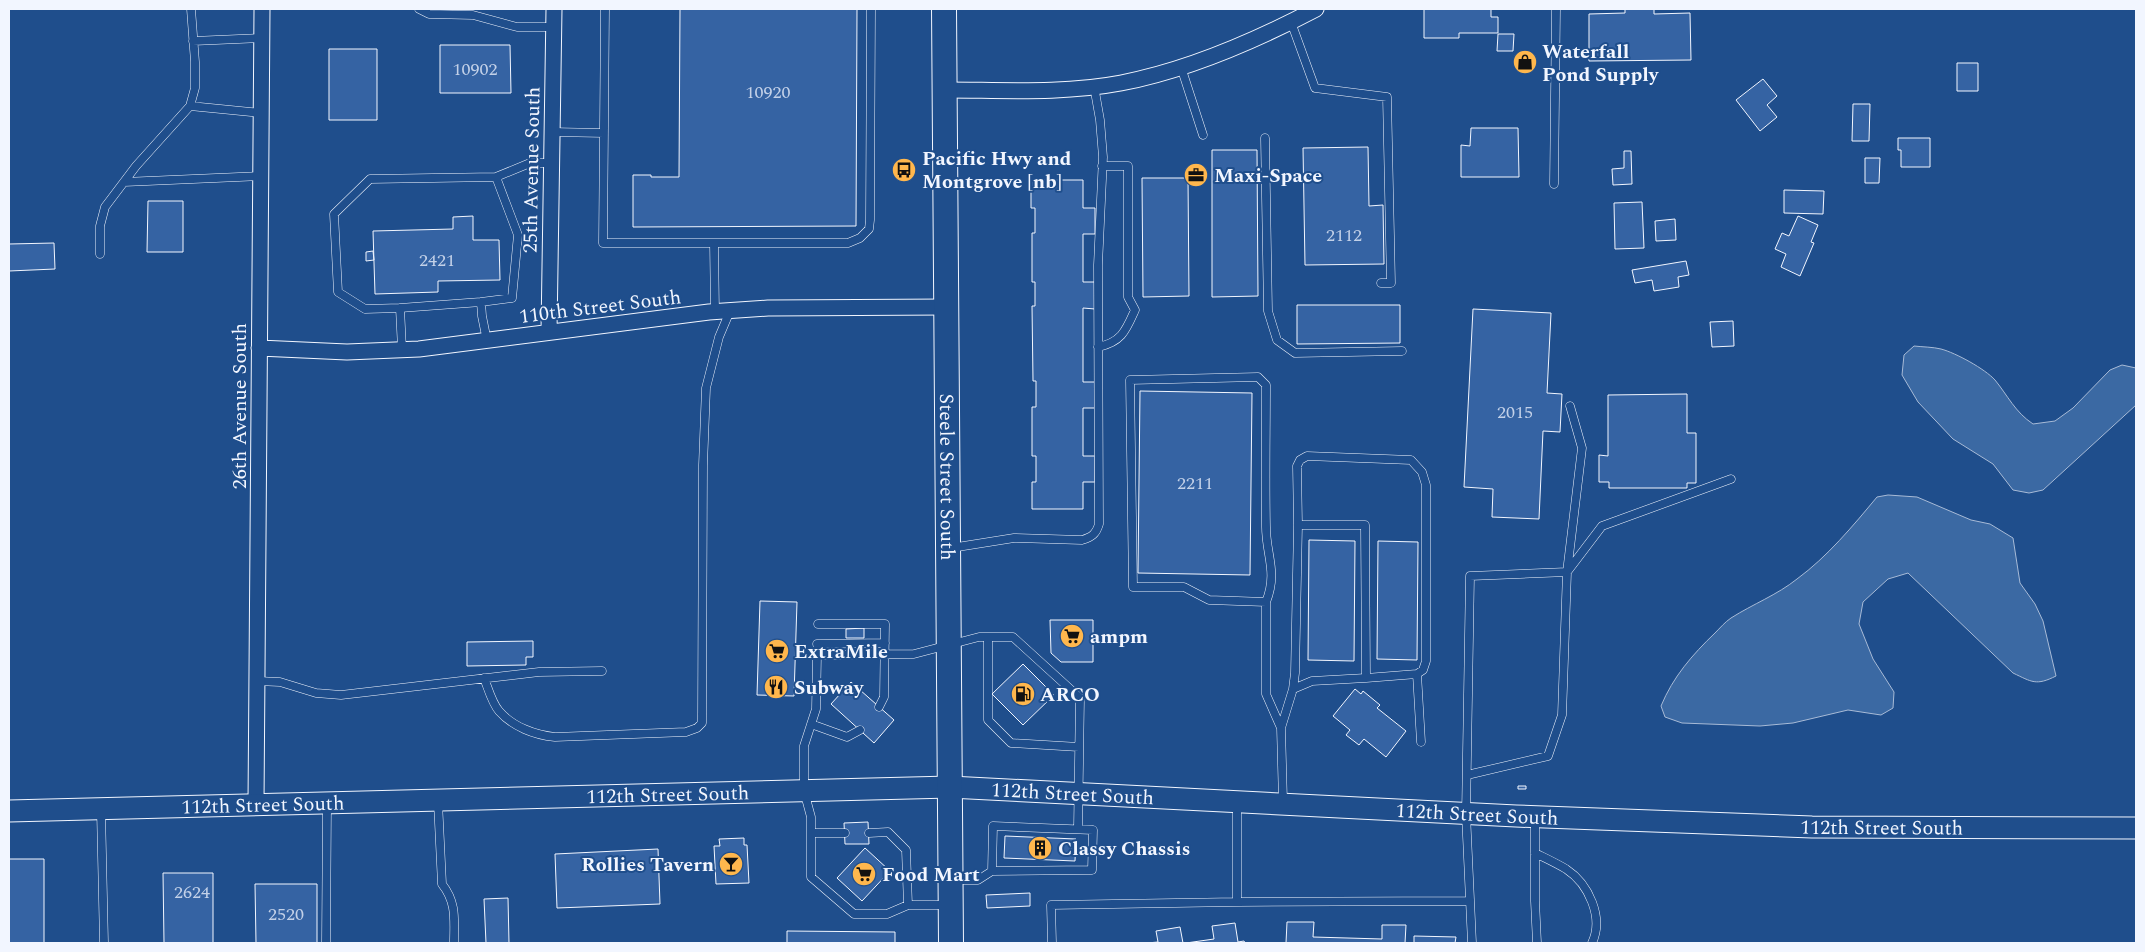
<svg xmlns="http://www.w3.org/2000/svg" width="2145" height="952" viewBox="0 0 2145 952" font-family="Spectral,serif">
	<rect width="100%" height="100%" fill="#1f4e8c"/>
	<!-- water -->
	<path fill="#3b69a3" stroke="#a8bbd7" d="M1914,346C1923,347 1933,347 1941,349C1956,353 1985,369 1995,380C2008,396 2015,412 2033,424L2055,421L2073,408L2110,370L2122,365L2136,368V405L2043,490L2029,493L2013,490L1993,464L1953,439L1918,402L1902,375L1904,355Z
		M1888,495L1917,497L1971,520L1990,524L2013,538L2020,583L2035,604L2043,621L2056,676C2036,686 2032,682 2013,673L1908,573L1888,579L1863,602L1859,624L1873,659L1894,692L1893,708L1881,715L1848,710L1793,723L1760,726L1682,723L1665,717L1661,706C1673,677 1692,655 1715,633C1720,628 1725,622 1731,618C1753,604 1777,595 1797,579C1827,557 1853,526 1877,497Z"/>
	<!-- building -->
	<path fill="#3563a3" stroke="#f2f6ff" d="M680,9H857L856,226L633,227V175H651V177H679Z
		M1424,9H1491V17H1498V33H1459V38H1424Z
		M1625,9H1654V14L1690,13L1691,60L1589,61V14L1625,13Z
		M1498,34H1514L1513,51H1497Z
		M440,45H510L511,93H440Z
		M329,49H377V120H329Z
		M1957,63H1978V91H1957Z
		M1763,79L1777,96L1767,105L1777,117L1760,131L1736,100Z
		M1853,104H1870L1869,141H1852Z
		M1471,128H1518L1519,177H1461V145L1470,146Z
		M1898,138H1930V167H1901V150H1898Z
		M1368,147L1369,206L1383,205L1384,264L1305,265L1303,148Z
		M1212,150H1257L1258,296L1212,297Z
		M1624,151H1631L1632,184L1613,185L1612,169L1624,168Z
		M1865,158H1880L1879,183H1865Z
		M1142,178H1188L1189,296L1143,297Z
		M1031,180H1083V208H1095V234H1083V282H1095V309L1083,308V382H1095V408H1083V456H1095V482H1083V509H1032V482H1036V456H1032V407H1036V381H1033L1032,306H1035V282H1032V233H1035V208H1031Z
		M1784,190L1824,191L1823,214L1784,213Z
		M148,201H183V252H147Z
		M1642,202L1644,248L1615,249L1614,203Z
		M473,216V240H499L500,280L438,281V292L375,294L373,231L453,229V217Z
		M1798,216L1818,225L1811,242L1814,243L1800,276L1781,267L1786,254L1775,249L1782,233L1789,236Z
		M1675,219L1676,240L1656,241L1655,221Z
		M54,243L55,269L9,271V244Z
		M373,251L374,260L366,261V252Z
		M1686,261L1689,275L1678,277L1679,287L1654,291L1652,280L1635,283L1632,270Z
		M1297,305H1400V343L1297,344Z
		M1473,309L1551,313L1547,393L1562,394L1560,432L1543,431L1539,519L1492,517L1493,489L1464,487Z
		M1733,321L1734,346L1712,347L1710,322Z
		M1140,391L1252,393L1250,575L1138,573Z
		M1687,394V433H1696V483H1687V488H1609V482H1599V455L1608,456V395Z
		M1309,540L1355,541L1354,661L1308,660Z
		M1378,541L1418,542L1417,660L1377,659Z
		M760,601L797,602L794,696L757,695Z
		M1050,620H1093V662H1061L1051,653Z
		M864,628V638H846V629Z
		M533,641V657H526V665L467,666V642Z
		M1023,664L1054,695L1023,725L992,694Z
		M851,682L894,720L874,743L831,704Z
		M1355,689L1361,694L1363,691L1380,705L1377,708L1406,731L1386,757L1364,739L1359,745L1346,735L1350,730L1333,716Z
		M1518,786H1526V789H1518Z
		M868,822L869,844H845L844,823Z
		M1005,836L1076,839L1075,861L1004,858Z
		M744,838V845H747L749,883L716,884L714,846H720L719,839Z
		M865,848L890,871L862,901L837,878Z
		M658,849L660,904L557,908L555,854Z
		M9,859H44V943H9Z
		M163,873H213V943H164Z
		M255,884H317V943H256Z
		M1030,893V906L987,908L986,895Z
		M508,898L509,943H486L484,899Z
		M1287,922H1314L1313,937L1382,939V925H1406L1405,943H1286Z
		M1235,923L1238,942L1244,941L1245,943H1186L1214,939L1212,926Z
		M1180,927L1183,943H1147L1158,942L1156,931Z
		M787,931L895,932V943H787Z
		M1414,936L1456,937L1455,943H1414Z"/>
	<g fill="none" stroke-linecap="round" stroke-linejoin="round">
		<!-- lane casing -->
		<g stroke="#f2f6ff" stroke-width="9">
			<path id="lane" d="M419,9L429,14L473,15L517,27H553
				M605,9L603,243H848L860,238L869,229L870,220L871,9
				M1291,22L1315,88L1387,97L1391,283H1381
				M193,41L262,38
				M1181,67L1203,135
				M190,106L261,113
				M552,132L604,133
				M1265,138L1268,311L1277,340L1295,353L1402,351
				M124,182L261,176
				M1554,184L1556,9
				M714,243L715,312
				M100,254V226L105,207L136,166L190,106L195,88V62L191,9
				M481,302L512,298L518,235L496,177
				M400,308L481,302L482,316L487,341
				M1098,347C1122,342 1126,330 1135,310L1128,297V166H1102
				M402,349L400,308L365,309L338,292L334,214L370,179L496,177L530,163H551
				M1258,377L1266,385C1266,432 1265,480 1266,527C1266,555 1278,572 1266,602L1209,600L1184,587H1133L1130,380Z
				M1298,525L1297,466L1300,460L1307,456L1411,460L1422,472L1426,485V661L1423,670L1417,674L1366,678
				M951,548L1014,538L1082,540C1092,537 1096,534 1099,524L1098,265L1103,157L1100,120L1094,86
				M1266,602V694L1281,728L1283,801
				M818,624H885L884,697L879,707
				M988,637V720L1011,743L1079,747
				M817,644L885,643
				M1417,674L1421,742
				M484,678C488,688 492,703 499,711C513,727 535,735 555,737L686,732L697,728L702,723L703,465L706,388L719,337L730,311
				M257,681L280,682L316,693L341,695L539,672L602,671
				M811,724L847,737L860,730
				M1281,728L1293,689L1295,673L1298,525H1365L1366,678L1312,681L1293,689
				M1467,775L1548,756L1562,715L1567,572L1602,526L1731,479
				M438,802L442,884C457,903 454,920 454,943
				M1237,803V902L1469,901
				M101,811L104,943
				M1535,819V901L1537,943
				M811,833H845
				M869,833L888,832L906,850L908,905L887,914H854L811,877V817L804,791V746L816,709L817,655L914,654L979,637H1013L1080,698L1078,829
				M1535,853C1545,858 1556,863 1566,869C1589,884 1604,918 1592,943
				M953,880H978L992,871L1092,870L1093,830L993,826L992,871
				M908,905H948
				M326,943L327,804
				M1052,943L1051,905L1237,902
				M1472,943L1466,814L1470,576L1567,572L1582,448L1570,406"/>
		</g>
		<!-- street casing -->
		<g stroke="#f2f6ff" stroke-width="17">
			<path id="street" d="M945,90C1003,90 1063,94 1121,83C1189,70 1255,41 1316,9
				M549,331L554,9
				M259,348L347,352L419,349L709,312L768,308L947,307
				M256,804L262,9"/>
		</g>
		<!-- secondary casing -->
		<g stroke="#f2f6ff" stroke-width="23">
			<g id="secondary">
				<path id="s1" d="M9,811L950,787L1516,816L1812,827L2136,828"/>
			</g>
		</g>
		<!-- primary casing -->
		<g stroke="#f2f6ff" stroke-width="26">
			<g id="primary">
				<path id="s2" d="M944,9L951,943"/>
			</g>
		</g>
		<!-- lane -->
		<use href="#lane" stroke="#1f4e8c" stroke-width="8"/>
		<!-- street -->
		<use href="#street" stroke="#1f4e8c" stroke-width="15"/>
		<!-- secondary -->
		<use href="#secondary" stroke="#1f4e8c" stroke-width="21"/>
		<!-- primary -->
		<use href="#primary" stroke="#1f4e8c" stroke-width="24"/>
	</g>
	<!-- icons -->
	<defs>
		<g id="shop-disc" transform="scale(1.25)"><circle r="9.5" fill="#ffb74d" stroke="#1f4e8c"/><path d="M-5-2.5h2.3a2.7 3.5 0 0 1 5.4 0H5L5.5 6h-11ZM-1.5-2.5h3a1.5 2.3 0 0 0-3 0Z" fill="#111"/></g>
		<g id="bus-disc" transform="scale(1.25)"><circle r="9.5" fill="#ffb74d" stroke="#1f4e8c"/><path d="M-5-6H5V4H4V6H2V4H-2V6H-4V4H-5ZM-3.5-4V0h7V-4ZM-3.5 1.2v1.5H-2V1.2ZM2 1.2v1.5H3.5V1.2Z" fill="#111"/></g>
		<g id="office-disc" transform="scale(1.25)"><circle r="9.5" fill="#ffb74d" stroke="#1f4e8c"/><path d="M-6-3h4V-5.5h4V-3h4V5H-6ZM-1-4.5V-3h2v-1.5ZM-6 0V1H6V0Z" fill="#111"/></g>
		<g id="supermarket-disc" transform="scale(1.25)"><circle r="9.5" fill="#ffb74d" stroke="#1f4e8c"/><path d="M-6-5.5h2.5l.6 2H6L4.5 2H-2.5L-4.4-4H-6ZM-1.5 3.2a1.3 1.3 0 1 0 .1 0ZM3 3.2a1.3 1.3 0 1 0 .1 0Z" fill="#111"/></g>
		<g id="restaurant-disc" transform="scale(1.25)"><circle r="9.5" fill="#ffb74d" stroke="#1f4e8c"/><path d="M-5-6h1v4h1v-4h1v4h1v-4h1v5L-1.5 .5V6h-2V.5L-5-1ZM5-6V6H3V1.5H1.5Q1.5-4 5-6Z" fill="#111"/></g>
		<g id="fuel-disc" transform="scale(1.25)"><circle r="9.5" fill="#ffb74d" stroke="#1f4e8c"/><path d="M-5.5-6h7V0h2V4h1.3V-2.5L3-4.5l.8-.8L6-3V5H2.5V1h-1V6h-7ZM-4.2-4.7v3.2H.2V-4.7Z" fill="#111"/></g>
		<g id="building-disc" transform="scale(1.25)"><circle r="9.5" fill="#ffb74d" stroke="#1f4e8c"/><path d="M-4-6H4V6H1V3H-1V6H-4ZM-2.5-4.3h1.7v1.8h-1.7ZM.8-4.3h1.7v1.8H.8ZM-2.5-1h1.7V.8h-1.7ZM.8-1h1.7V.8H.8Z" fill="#111"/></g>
		<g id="bar-disc" transform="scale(1.25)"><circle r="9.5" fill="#ffb74d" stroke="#1f4e8c"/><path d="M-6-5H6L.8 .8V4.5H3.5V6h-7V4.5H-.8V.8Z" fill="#111"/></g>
	</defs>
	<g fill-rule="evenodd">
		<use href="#shop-disc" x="1525" y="62"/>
		<use href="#bus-disc" x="904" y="170"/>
		<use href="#office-disc" x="1196" y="175"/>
		<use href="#supermarket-disc" x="1072" y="636"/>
		<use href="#supermarket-disc" x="777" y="651"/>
		<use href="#restaurant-disc" x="776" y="687"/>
		<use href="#fuel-disc" x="1023" y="694"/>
		<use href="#building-disc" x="1040" y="848"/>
		<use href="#bar-disc" x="731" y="864"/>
		<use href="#supermarket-disc" x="864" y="874"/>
	</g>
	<g text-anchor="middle" stroke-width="4" stroke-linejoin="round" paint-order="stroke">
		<!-- number labels -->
		<g font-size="18" fill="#c3d1e8">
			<text x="475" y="75">10902</text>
			<text x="768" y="98">10920</text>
			<text x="1344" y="241">2112</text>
			<text x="437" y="266">2421</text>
			<text x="1515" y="418">2015</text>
			<text x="1195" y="489">2211</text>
			<text x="192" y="898">2624</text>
			<text x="286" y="920">2520</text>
		</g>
		<!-- poi labels -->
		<g font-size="20" font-weight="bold" fill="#f2f6ff" stroke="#1f4e8c" text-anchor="start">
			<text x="1542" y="58">Waterfall<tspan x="1542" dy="23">Pond Supply</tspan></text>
			<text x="922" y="165">Pacific Hwy and<tspan x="922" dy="23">Montgrove [nb]</tspan></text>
			<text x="1214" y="182">Maxi-Space</text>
			<text x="1090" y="643">ampm</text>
			<text x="794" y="658">ExtraMile</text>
			<text x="794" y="694">Subway</text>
			<text x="1040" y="701">ARCO</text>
			<text x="1058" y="855">Classy Chassis</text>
			<text x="714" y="871" text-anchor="end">Rollies Tavern</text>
			<text x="882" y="881">Food Mart</text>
		</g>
		<!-- street labels -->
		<g font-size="20" fill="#f2f6ff" stroke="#1f4e8c">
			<text transform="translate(531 170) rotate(-89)" y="7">25th Avenue South</text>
			<text transform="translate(600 306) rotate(-7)" y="7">110th Street South</text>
			<text transform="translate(239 406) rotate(-90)" y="7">26th Avenue South</text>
			<text dy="7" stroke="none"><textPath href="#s2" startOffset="468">Steele Street South</textPath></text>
			<text dy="7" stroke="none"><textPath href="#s1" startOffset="1064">112th Street South</textPath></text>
			<text dy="7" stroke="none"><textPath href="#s1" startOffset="659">112th Street South</textPath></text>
			<text dy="7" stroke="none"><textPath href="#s1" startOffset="254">112th Street South</textPath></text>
			<text dy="7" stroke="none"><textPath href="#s1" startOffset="1469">112th Street South</textPath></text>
			<text dy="7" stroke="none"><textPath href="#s1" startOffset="1874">112th Street South</textPath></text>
		</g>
	</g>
	<!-- border -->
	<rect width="2145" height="952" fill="none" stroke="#f2f6ff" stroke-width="20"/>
</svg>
